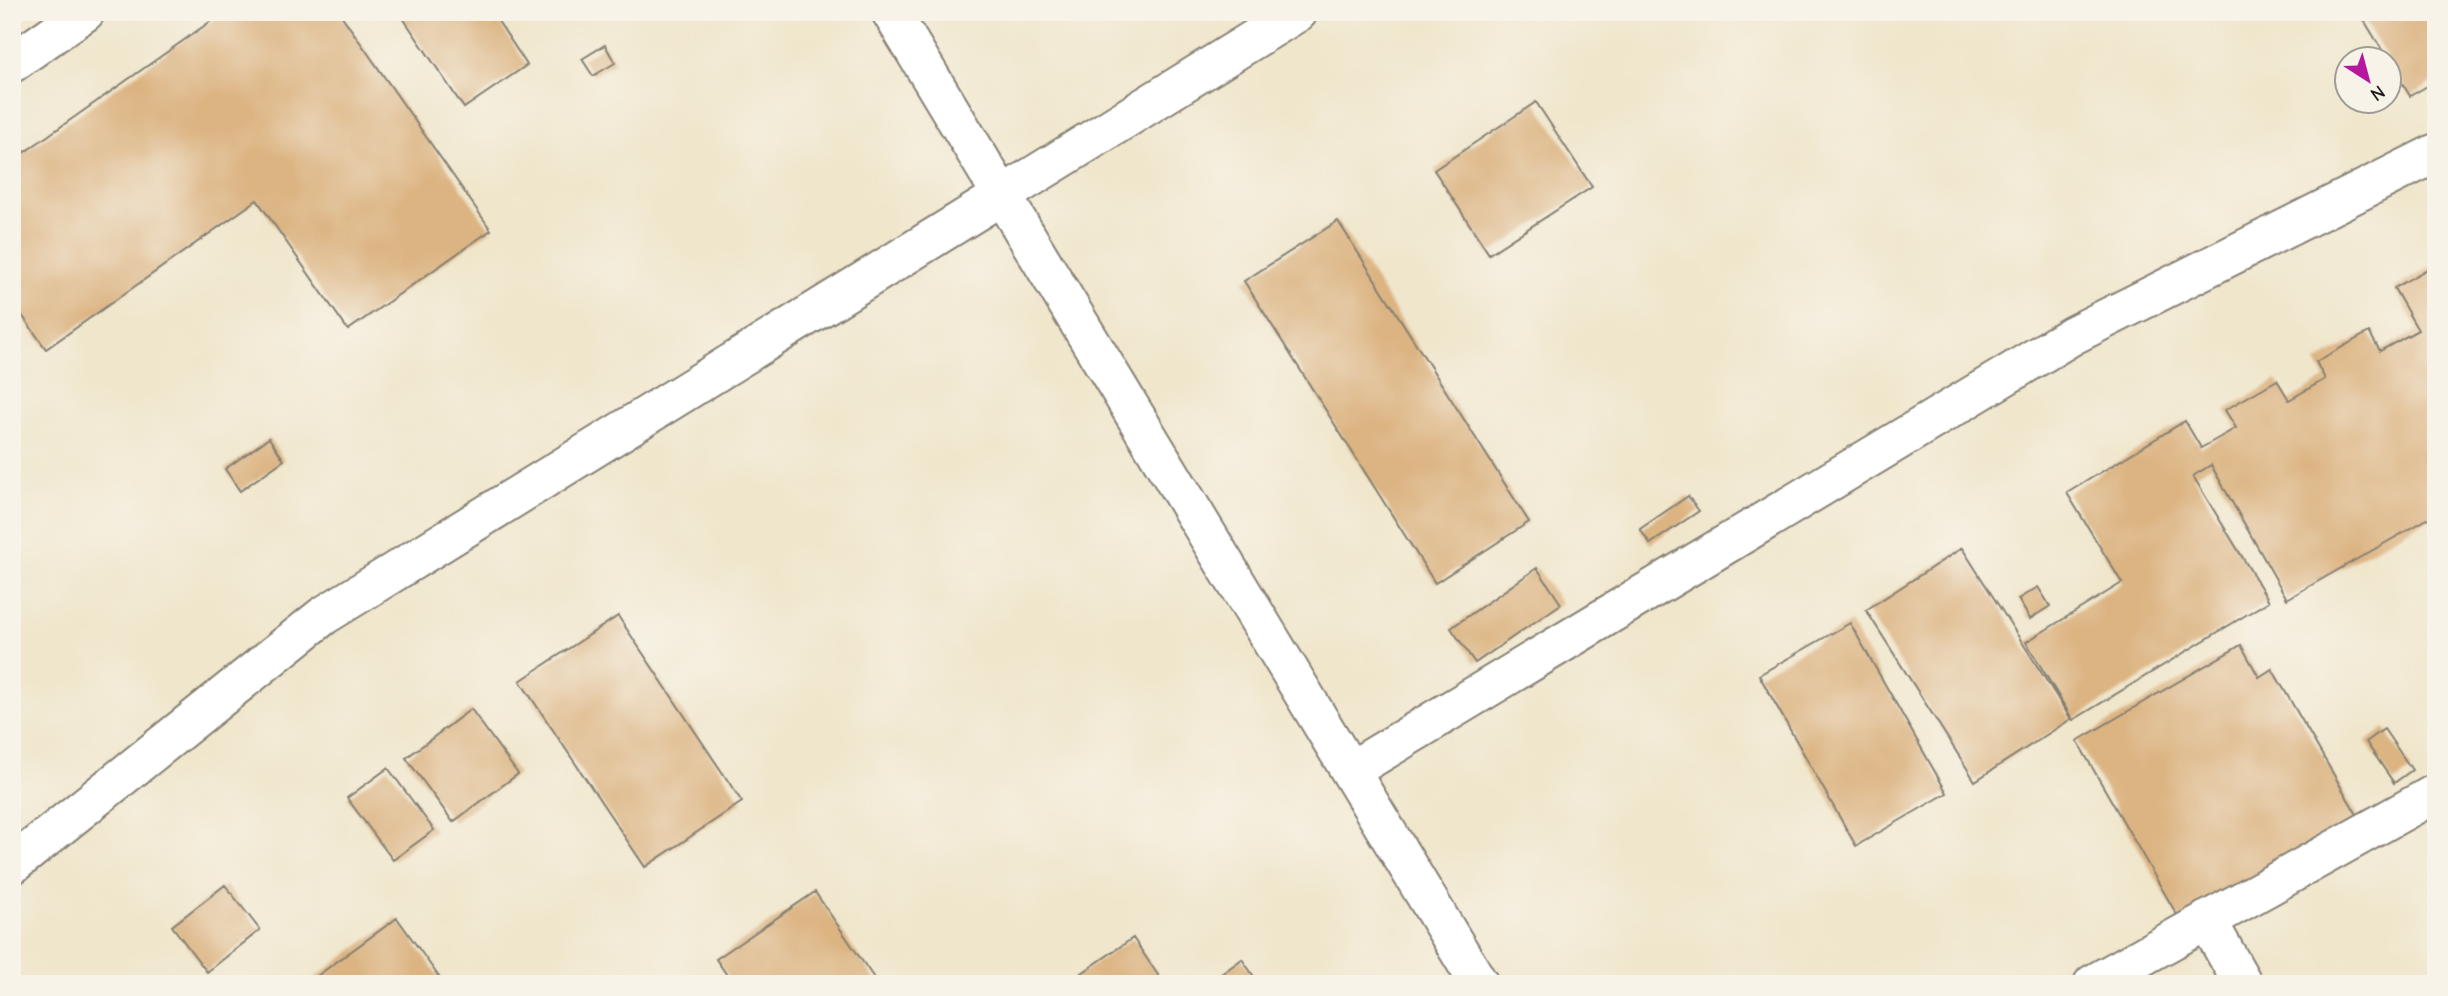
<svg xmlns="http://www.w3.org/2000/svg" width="2448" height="996" viewBox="0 0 2448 996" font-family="'Comic Neue',sans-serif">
	<rect width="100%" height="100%" fill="#f7f3e8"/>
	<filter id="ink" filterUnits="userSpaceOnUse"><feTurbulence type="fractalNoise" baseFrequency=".0143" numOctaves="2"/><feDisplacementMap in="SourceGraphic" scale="14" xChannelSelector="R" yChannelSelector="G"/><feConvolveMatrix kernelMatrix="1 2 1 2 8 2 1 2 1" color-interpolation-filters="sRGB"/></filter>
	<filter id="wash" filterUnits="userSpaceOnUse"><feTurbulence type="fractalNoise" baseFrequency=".00686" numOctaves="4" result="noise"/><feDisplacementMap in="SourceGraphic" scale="28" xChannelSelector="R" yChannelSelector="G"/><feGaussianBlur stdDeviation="1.57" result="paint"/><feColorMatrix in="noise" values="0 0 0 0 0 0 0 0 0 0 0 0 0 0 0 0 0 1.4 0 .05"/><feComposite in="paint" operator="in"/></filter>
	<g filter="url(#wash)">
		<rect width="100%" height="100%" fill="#f0e6cc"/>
		<g id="blocks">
			<!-- building -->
			<path fill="#dcb482" d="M224,12H339L491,230L348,330L257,200L46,349L12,301V161Z
				M399,12H492L527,65L464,108Z
				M2359,12H2436V81L2410,96Z
				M605,45L615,63L593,76L582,59Z
				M1536,102L1592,187L1489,254L1434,170Z
				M1338,221L1529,522L1435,583L1244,281Z
				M2436,264V514L2287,599L2211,465L2193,476L2269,601L2073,720L2026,642L2122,583L2067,493L2185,421L2201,448L2236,428L2225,410L2277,380L2289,400L2325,379L2316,362L2369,332L2380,351L2418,330L2394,288Z
				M269,438L284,460L240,491L225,469Z
				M1688,496L1699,511L1650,544L1640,529Z
				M1962,548L2071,719L1975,781L1866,610Z
				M1537,568L1561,604L1475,663L1451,628Z
				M2038,587L2050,606L2030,619L2018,599Z
				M618,616L742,802L645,867L520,681Z
				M1850,623L1947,793L1856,846L1759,675Z
				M2241,645L2259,677L2272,669L2359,818L2181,922L2077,741Z
				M471,709L518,774L453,822L406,758Z
				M2384,729L2412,770L2394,783L2366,742Z
				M388,768L434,830L393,860L347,798Z
				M225,885L260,930L207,972L172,926Z
				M815,892L878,984H733L716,959Z
				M397,918L444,984H306Z
				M1133,938L1164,984H1066Z
				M1242,959L1259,984H1208Z"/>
		</g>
	</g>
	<g filter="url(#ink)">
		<use href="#blocks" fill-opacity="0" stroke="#868174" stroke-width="2"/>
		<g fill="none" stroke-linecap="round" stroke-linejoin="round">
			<!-- minor casing -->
			<g stroke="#868174" stroke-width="42">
				<path id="minor" d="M891,12L1479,984
					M12,63L85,12
					M1350,771L2073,335L2436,153
					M12,865L323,616L1298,12
					M2207,920L2243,984
					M2093,984L2436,793"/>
			</g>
			<!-- minor -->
			<use href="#minor" stroke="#fff" stroke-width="38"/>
		</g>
	</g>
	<!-- margin -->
	<rect width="2448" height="996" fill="none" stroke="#f7f3e8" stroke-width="42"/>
	<!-- north arrow -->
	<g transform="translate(2368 80) rotate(144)"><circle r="33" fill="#f7f3e8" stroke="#9f9d96" stroke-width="2"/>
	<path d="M0-5L12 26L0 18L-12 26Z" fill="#b5179e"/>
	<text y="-10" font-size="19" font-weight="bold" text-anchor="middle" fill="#1c1c1c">N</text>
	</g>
</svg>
